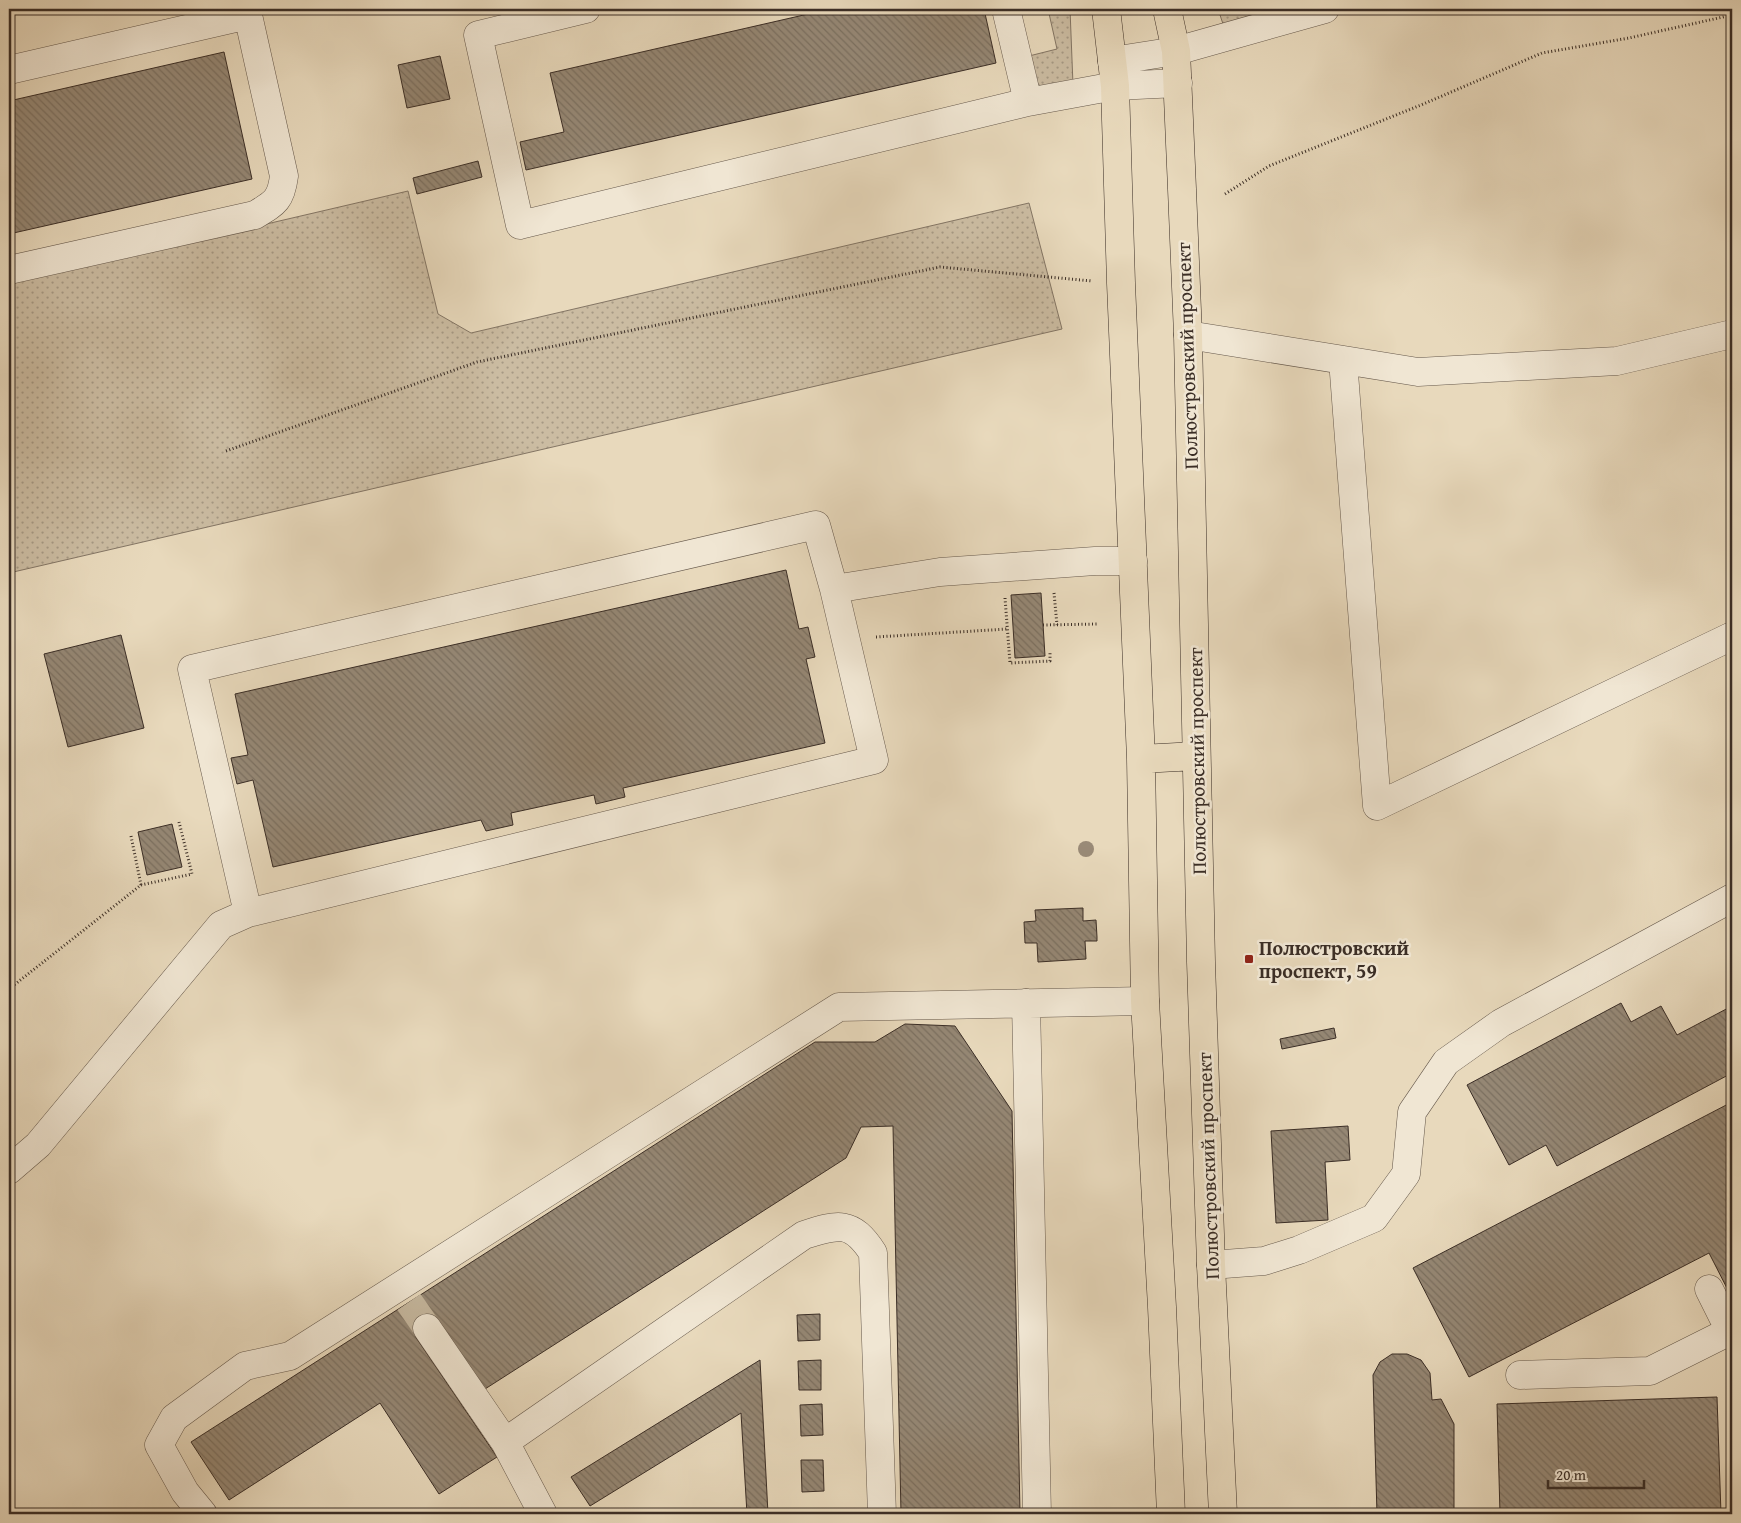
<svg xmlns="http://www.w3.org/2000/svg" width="1741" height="1523" viewBox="0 0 1741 1523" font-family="'Gentium Book Plus',serif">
	<defs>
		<pattern id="grass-dots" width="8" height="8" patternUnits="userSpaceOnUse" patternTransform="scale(1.25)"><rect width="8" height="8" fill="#cbbca2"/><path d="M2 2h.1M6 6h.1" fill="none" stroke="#a69984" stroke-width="1.8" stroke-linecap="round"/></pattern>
		<pattern id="building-back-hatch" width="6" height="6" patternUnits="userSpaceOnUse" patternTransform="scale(1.25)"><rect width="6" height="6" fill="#958774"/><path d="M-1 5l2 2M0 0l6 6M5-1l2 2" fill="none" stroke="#7b6f5f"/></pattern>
	</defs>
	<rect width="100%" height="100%" fill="#e8d9bc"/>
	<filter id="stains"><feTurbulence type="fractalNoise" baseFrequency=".004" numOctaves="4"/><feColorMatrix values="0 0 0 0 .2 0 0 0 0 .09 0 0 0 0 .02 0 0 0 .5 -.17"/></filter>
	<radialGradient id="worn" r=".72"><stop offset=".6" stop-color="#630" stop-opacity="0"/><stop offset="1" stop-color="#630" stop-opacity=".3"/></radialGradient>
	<!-- grass -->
	<path fill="url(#grass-dots)" stroke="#837564" d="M1048,9H1070L1073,85L1046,91L1036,82L1025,57L1057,49Z
		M1218,9H1273L1223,24Z
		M408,191L438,314L471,333L1029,203L1062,329L9,573V284Z"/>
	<!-- building -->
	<path fill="url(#building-back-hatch)" stroke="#3b2e26" d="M830,9H984L996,63L526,170L520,142L564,132L550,73Z
		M224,52L252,179L9,234V101Z
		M440,56L450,99L407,108L398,65Z
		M478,161L482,177L417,194L413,178Z
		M786,570L799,629L808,627L815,657L806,659L825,743L623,788L625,797L596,804L594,795L511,813L513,825L486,831L481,820L273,867L253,780L237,784L231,758L248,755L235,694Z
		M1041,593L1045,656L1015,658L1011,595Z
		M121,635L144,728L68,747L44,654Z
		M172,824L182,867L147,875L138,832Z
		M1083,908V921L1096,920L1097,937V941H1085L1086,959L1038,962L1037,943H1025L1024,922L1036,921L1035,910Z
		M1621,1003L1631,1022L1661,1006L1677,1035L1732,1006V1073L1557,1166L1546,1145L1509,1165L1467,1085Z
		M905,1024L955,1026L1012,1111L1020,1513L901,1514L893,1126L861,1127L846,1158L485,1389L438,1320L415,1336L497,1457L439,1494L380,1403L229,1500L191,1442L815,1042H875Z
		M1334,1028L1336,1038L1282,1049L1280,1039Z
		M1732,1102V1298L1709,1253L1469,1377L1413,1268Z
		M1348,1126L1350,1160L1325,1162L1328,1220L1276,1223L1271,1131Z
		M820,1314V1340L798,1341L797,1315Z
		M1392,1354H1407L1421,1360L1430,1373L1432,1400L1441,1399L1454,1424V1514H1377L1373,1375L1380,1362Z
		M760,1360L768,1514H747L741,1413L590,1506L571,1477Z
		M821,1360V1390H799L798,1361Z
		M1717,1397L1721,1514H1500L1497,1404Z
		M822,1404L823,1435L801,1436L800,1405Z
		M801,1460H823L824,1491L802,1492Z"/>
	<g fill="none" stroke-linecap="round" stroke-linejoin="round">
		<!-- minor-tunnel -->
		<path stroke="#c5b79e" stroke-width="28" stroke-dasharray="28 14" stroke-linecap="butt" d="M409,1302L427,1328"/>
		<!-- minor casing -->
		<g stroke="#66594c" stroke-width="29">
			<path id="minor" d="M586,9L478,35L520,225L1028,102L1115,86L1178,83
				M1006,9L1028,102
				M1112,61L1176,51L1325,9
				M9,70L248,15L284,176C281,200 275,203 255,215L9,270
				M1188,335L1418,372L1617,361L1732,334
				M1343,360L1377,806L1730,637
				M834,589L874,760L248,913L192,669L816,525L834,589L940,572L1095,561H1133
				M1026,1003L1037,1514
				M9,1170L38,1145L221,925L248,913
				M1211,1265L1264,1261L1299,1250L1374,1218L1406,1174L1412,1112L1446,1062L1501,1023L1732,898
				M1709,1289L1732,1335
				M427,1328L505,1442L543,1514
				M1520,1375L1650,1371L1730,1331
				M505,1442L804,1235C838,1224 852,1220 873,1253L882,1514
				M203,1514L185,1492L159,1445L174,1418L245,1366L290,1356L839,1007L1145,1001"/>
		</g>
		<!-- major casing -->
		<g stroke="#3b2e26" stroke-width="29">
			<path id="major" d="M1106,9L1115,86L1121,283L1141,759L1145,1001L1162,1307L1171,1514
				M1167,9L1176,51L1182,189L1188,335L1201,962L1211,1265L1223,1514
				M1141,759L1196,756"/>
		</g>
		<!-- path -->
		<path stroke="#3b2e26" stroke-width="3" stroke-dasharray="1 2.5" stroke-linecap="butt" d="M1225,194L1269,166L1421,105L1542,53L1629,38L1732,15
			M226,451L477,362L940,267L1092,281
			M1054,593L1057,625
			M1005,598L1010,663L1050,661V652
			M1043,625L1099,624
			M876,637L1007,629
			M131,836L141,885
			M9,989L141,885L192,874L179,822"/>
		<!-- minor -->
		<use href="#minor" stroke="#f0e6d3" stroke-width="28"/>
		<!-- major -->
		<use href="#major" stroke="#e8d9bc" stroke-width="28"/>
	</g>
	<!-- trees -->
	<circle fill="#998a77" cx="1086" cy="849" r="8"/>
	<!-- markers -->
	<rect fill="#8f2418" stroke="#f0e6d3" stroke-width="2" x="1244" y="954" width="10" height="10" rx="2.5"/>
	<g text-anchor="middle" stroke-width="5" stroke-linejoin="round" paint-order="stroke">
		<!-- street labels -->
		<g font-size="20" fill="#3b2e26" stroke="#f0e6d3">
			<text transform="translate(1187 356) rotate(-92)" y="7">Полюстровский проспект</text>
			<text transform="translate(1197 761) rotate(-91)" y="7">Полюстровский проспект</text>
			<text transform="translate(1208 1166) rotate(-92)" y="7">Полюстровский проспект</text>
		</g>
		<!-- poi labels -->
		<g font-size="20" font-weight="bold" fill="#3b2e26" stroke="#f0e6d3" text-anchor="start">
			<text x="1259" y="955">Полюстровский<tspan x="1259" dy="23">проспект, 59</tspan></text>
		</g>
	</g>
	<!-- margin -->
	<rect width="1741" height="1523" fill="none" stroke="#e8d9bc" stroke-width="30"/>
	<rect x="10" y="10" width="1721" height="1503" fill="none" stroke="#3b2e26" stroke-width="2.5"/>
	<rect x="15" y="15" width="1711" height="1493" fill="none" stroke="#3b2e26"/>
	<!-- scale -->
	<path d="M1548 1480v8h96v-8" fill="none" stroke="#3b2e26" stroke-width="2.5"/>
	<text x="1556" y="1480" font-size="15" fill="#3b2e26" stroke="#f0e6d3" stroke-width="4" paint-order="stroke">20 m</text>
	<rect width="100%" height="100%" filter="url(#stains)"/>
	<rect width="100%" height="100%" fill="url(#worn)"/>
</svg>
